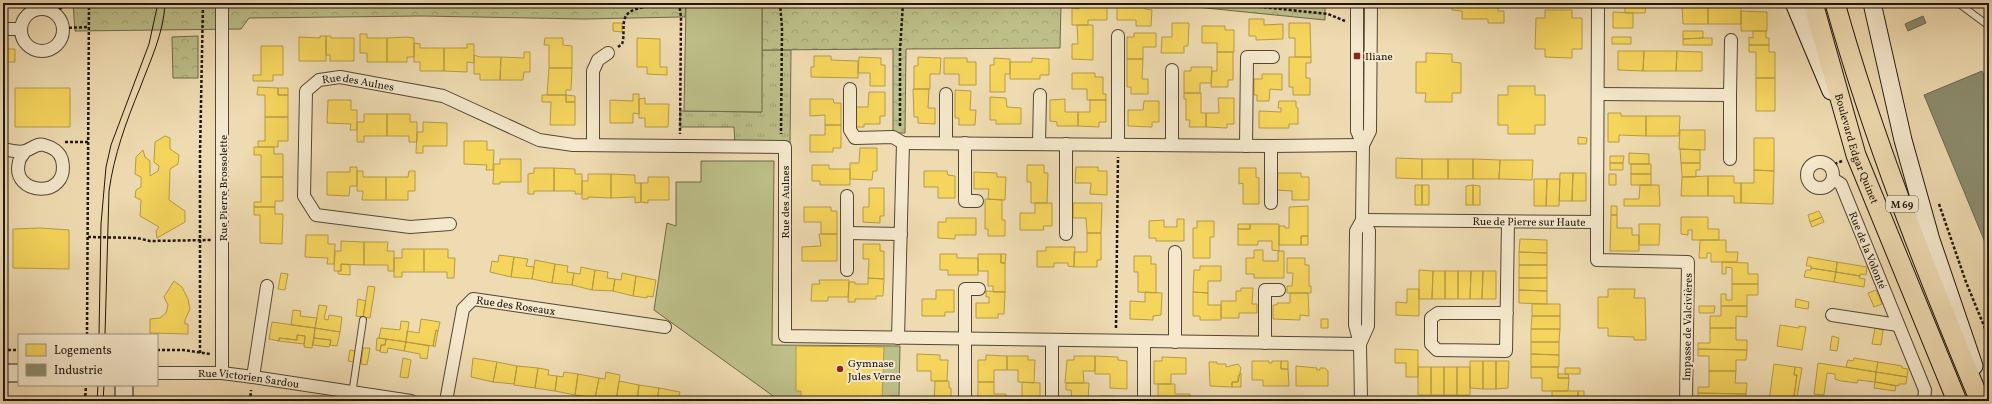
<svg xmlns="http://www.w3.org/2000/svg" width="1992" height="404" viewBox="0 0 1992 404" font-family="Vollkorn,serif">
	<defs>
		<pattern id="grass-tufts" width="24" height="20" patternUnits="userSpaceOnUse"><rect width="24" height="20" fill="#bdbf89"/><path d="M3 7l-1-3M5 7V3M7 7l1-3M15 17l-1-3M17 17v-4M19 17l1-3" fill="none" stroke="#a2a375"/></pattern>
		<pattern id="forest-crowns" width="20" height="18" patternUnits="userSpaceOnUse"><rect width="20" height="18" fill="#bdbf89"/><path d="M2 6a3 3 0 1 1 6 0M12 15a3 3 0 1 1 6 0" fill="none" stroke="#a2a375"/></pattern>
	</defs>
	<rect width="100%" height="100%" fill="#efdbb1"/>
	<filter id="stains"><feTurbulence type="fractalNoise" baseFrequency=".005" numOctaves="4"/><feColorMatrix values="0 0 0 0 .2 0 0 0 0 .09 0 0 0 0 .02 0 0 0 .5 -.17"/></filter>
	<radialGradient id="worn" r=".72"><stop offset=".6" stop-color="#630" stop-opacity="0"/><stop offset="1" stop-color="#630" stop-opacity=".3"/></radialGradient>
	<!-- grass -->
	<path fill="url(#grass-tufts)" stroke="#6e6a4b" d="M762,50H791L790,147L735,146L734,127H680V111L761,112Z"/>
	<!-- forest -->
	<path fill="url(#forest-crowns)" stroke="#6e6a4b" d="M73,3H686L685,17H681L584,19L422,16L249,18L241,29L75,31Z
		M762,3H1061L1060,48L906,49L905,133H893V49L762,50Z
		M1156,3H1275L1306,6L1310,3H1325V20Z
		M198,36V78H173L172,37Z"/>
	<!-- pitch -->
	<path fill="#bdbf89" stroke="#6e6a4b" d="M686,3H762V112L684,111Z
		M701,161H774L772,345L900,346L899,396H889V401H780L654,310L667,223L676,226V182H701Z"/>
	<!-- homes -->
	<path fill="#f6d55c" stroke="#b59c44" d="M1101,3H1107V20H1088V25H1072V8L1079,9V4Z
		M1452,3H1498V11H1504V23H1488V19H1462V11L1452,10Z
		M1625,3H1646L1645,13H1625Z
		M1117,4L1145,6V9L1152,10L1151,26H1136V20H1117Z
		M1682,5H1708V24H1683Z
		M1708,5L1741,6V24H1708Z
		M1545,10H1572V18H1582V49H1572V58L1545,57V49H1535L1536,18H1545Z
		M1741,11L1767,12V31H1741Z
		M1613,12L1633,13V28H1613Z
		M1249,19H1264V25L1283,24V39L1256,40V36H1249Z
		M613,23H622V32L613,31Z
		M1172,23H1189L1188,46H1184V53H1161L1162,37H1172Z
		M1289,23H1310L1311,57H1295V38H1289Z
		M1077,25H1093V60L1072,59V44H1078Z
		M1202,26H1225V30H1234V52H1217V43H1202Z
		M1683,31H1703V38L1683,39Z
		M1753,31H1766V38H1769V45H1749V37L1753,38Z
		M1134,33H1156V47H1143V59H1127V37H1134Z
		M360,34H367V38H387V62H367V53H360Z
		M320,36H326V61H299V37L320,38Z
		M326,36H331V38H354V61H330V55H326Z
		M407,37L414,38V57H407V62H387V38Z
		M1612,37H1631V44H1612Z
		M545,38H563V45L572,46V68H549V45H544Z
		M637,38L660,39V67H667V75L647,74V67H637Z
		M1703,38H1712V45H1683V39Z
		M414,43L420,44V48H444V71H420V62H414Z
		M467,44H474V63L467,62V72L444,71V48H467Z
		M1749,45H1769V52H1775V78H1756V52H1749Z
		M261,46H283V75H273V81H253V75H261Z
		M6,49H15V62H6Z
		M1618,51H1644L1643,71L1618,70Z
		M1644,51H1677L1676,71H1643Z
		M1677,51L1702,52V71H1676Z
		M524,52H530V72H524L523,80H500L501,57L524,58Z
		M1217,52H1233V80H1228V87H1211L1212,71H1217Z
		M1426,53L1452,54V62L1461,63V93H1452V102H1425L1426,93H1416V62H1426Z
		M474,55L480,57H501L500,80H480V74H474Z
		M814,56H831V60L858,61V78L811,77V67H814Z
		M859,57L881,58V65H885V86H870V73H858Z
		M918,57L941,58L940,74H930V89H914V66H918Z
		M1289,57H1311V63H1306V78H1310V95H1293V87H1289Z
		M944,58H967V62H976V85H959V74H944Z
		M994,58L1010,59V74H1005V92H990V65H994Z
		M1032,58L1049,59V75H1040V79H1010V62H1032Z
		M1127,59H1143L1142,79H1148V94H1131V87H1127Z
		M1191,67H1212L1211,83H1200V93H1184V71H1191Z
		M549,68H572L571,90H566V95H547Z
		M1072,73H1095V77H1103V94H1106V100H1087V89H1072Z
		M1262,74H1282V90L1270,89L1269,101H1257V95H1254V79H1262Z
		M1756,78H1775V111H1756Z
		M1508,86H1535V95H1545V125H1535V134H1508V125H1498V95H1508Z
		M258,87L278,88V95H288V117H265V95H257Z
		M15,88H70V127H15Z
		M278,88H288V95H278Z
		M913,89H929L928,108H935V124L918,123V117H914Z
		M955,90L971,91L970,110H976L975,125H959V118H955Z
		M869,92H885V116H880V124H864V127H856V107H868Z
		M1184,93H1201V113H1206V127H1189L1190,120H1186V99H1184Z
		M633,94H639V114L633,113V123H610V100L633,101Z
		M542,95H566V102H575V125H550L551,102H542Z
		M566,95L575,96V102H566Z
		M990,97L1006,98L1007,107L1021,108V124H996V120H990Z
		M645,98V104H669L668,127H645V118H639V99Z
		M1218,98H1234V124H1227V128L1206,127V113H1219Z
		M810,99H833L834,103H841V125H825V115L810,116Z
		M1065,99V112H1078V126H1057V122L1050,121V100Z
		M328,100H351V110H357V130H350L351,124L327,123Z
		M1090,100H1106V122H1099V127L1078,126V112H1090Z
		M1144,101H1159V122H1152V127L1128,126V110H1143Z
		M1279,101H1296V107L1298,108V124H1289V128H1259V111L1281,112V108H1278Z
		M1608,113H1621V116H1646V136L1619,135V142H1608Z
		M364,114H387V136H364V142H357V122H364Z
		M387,114H410V122H417V142H409V136H387Z
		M1646,116H1680L1679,136H1646Z
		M265,117H288V141H278V147H258V141H265Z
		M423,122L447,123V146H423V153H416L417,132H423Z
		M825,125H841V148H833V152H810V135H825Z
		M1680,130H1705V150L1679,149Z
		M165,136L170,138V149L179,155L178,164L170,169L169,200L185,211V222L157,238L156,231L159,227L140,216L141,200L135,197L136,190L141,187V177L135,174L136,157L143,150L145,157L150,161V176L158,171L159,166L154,162L155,142Z
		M1578,137L1587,138L1586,144H1578Z
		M1754,138H1774V171L1754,170Z
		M464,141H487V150H494L493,170H486L487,165L464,164Z
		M254,147H274V154H283V177H261V155H254Z
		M860,148H877V171H873L872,180L850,179V163H859Z
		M1680,149L1700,150V163H1681Z
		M1629,153L1649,154V164H1629Z
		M1610,156H1624L1623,163H1610Z
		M1396,158L1422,159V179L1396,178Z
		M500,159H521V182H500V184H493L494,164H500Z
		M1422,159H1448V179H1422Z
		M1448,159H1473V179H1448Z
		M1473,159L1500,160L1499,179H1473Z
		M1500,160H1533L1532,180L1499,179Z
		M1610,163H1623V170H1610Z
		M1681,163H1700V170H1696V177H1682Z
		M1631,164H1651V174H1631Z
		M812,165H829V169H850V185H820V181H812Z
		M1027,165H1044V173H1048L1047,203H1031V182H1027Z
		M350,167H357V186H350L349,196L327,195V172H350Z
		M1076,167H1098V171H1107V195L1090,194L1091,183H1075Z
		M534,168H554V191H534V194H528V174L534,173Z
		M554,168L575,169V174H582V194H575V191H554Z
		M1239,168H1256V177L1259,178V204H1243V183L1239,184Z
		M1754,170L1774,171L1773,204L1741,203V183H1754Z
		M357,171H363V177H386V200H362L363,191H357Z
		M409,171H415V191H408V200H386V177H408Z
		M924,171H947L948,175L955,176V198H938V187H924Z
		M974,172L997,173V177H1006L1005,200L988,199L989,189H974Z
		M1278,173H1301V177H1309V200H1292V191L1277,190Z
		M1560,173H1573L1572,201H1559Z
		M1573,173H1586V201H1572Z
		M588,174H611V198L588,197V199H582V181H588Z
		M611,174L635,175V183H641V202L635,203V197L611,198Z
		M1609,174H1616V185H1609Z
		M1631,174H1651V185H1631Z
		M1708,176V196H1681L1682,177Z
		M1708,176H1734V183H1741V203H1734V196H1708Z
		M261,177H283V201H275V207H254V202H261Z
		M648,177H669V200H648V203L641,202V183H648Z
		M1534,179H1547L1546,206H1534Z
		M1547,179H1560L1559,206H1546Z
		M1415,185H1422V205H1415Z
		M1422,185H1429V205H1422Z
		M1473,185L1480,186V205H1473Z
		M1473,185V205H1466V186Z
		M1640,185H1659L1660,206H1624V199H1639Z
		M869,188H884V216H880V223L863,222V207H869Z
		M985,199L1002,200V220H1005V236H988V229H985Z
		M1035,203H1052V226H1043L1044,230H1020V213H1035Z
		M1073,203H1102L1101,233H1087L1086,218H1073Z
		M1308,206V236H1301V245H1279V226H1285V228H1289V207Z
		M1611,206H1617V215H1611Z
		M254,207H275V214H283L282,244L260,243V215H254Z
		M804,207H831V211H837V234H821V222H804Z
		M1819,211L1822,217L1810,222L1808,215Z
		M1611,215H1617V228H1632V235H1639V251H1610Z
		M1681,217H1708V229H1719V240H1692V230H1688V235L1681,234Z
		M1822,217L1824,222L1812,227L1810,222Z
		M946,218H976V235H955V239L938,238V222H946Z
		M1177,219H1184V241H1156V238H1149V221L1164,220V227H1177Z
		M1197,221H1214V237H1210V258H1193V228H1197Z
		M1238,224H1250V229H1238Z
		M1250,224H1279V251L1272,250V241H1258V245H1238V229H1250Z
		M1639,224H1660L1659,245H1639Z
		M40,228L69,230V269L13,268V229Z
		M1087,233H1101V260H1097V267H1074V252H1087Z
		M819,234H837V261H802V247L821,246Z
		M306,235H328V244H335L334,264H327L328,258L305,257Z
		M1301,236H1308V245H1301Z
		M1520,239L1547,240V253L1519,252Z
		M1700,240H1726V252H1738L1737,262H1711V253H1707V258H1699Z
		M341,241L364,242V265L341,264V271H334L335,251H341Z
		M364,242H388L387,251H394V271H388V265H364Z
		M863,244H880V251H884V279L868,278L869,259H863Z
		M1046,247H1075L1074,267L1068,266V263H1054V267H1037V251H1046Z
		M402,249H424V272H402V277H394V258H402Z
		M424,249H448V258H455L454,278H447V272H424Z
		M1254,250H1263V261H1278V251H1284V278H1254V274H1246V258H1254Z
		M1519,252L1547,253V265H1519Z
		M940,254H957V258H978V275H948V270H940Z
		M978,254H1001V263H1005V292H993V286H988V271H978Z
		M1001,254H1006L1005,263H1001Z
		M499,255L514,257L511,277L490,272L492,261L498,262Z
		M1134,256H1151V264H1156V293L1138,292V272H1134Z
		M514,257L528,259L526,266L534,267L532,279L511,277Z
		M1808,257L1837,262L1836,272L1811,268V266H1806Z
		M1287,258H1305V265H1309V286H1311V293H1287V286H1292L1293,273H1287Z
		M535,260L555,264L552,283L532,279Z
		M1722,262L1748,263V274H1758V284H1732V268L1726,267V274H1722Z
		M1837,262L1867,267L1866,275L1860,274V276L1836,272Z
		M341,264L350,265V275L338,274V271H341Z
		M555,264L568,266L567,272L574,273L572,285L552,283Z
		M1519,265H1547V278H1519Z
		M1200,266H1221V281H1208V293L1193,292L1194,270H1200Z
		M581,267L595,270L592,290L572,285L574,273L580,274Z
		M1811,268L1836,272L1834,282L1804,277L1806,270H1811Z
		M595,270L608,272L607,278L615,279L613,291L592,290Z
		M1419,270L1433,271L1432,299H1419Z
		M1433,271H1445V299H1432Z
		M1445,271H1458V299H1445Z
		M1458,271H1471L1470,299H1458Z
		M1471,271H1483L1482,299H1470Z
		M1483,271H1496V299H1482Z
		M1836,272L1860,276L1859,278L1865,279L1864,287L1834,282Z
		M281,273L288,274L285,290L278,289Z
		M622,273L636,276L633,296L613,291L615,279L621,280Z
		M636,276L656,280L653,297L647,296V298L633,296Z
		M868,278L884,279L883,296H876V299H855V302H848L849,282H855V284H868Z
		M1519,278H1547V291L1519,290Z
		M819,280H849L848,297H828V301H811L812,284H820Z
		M174,281L182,287L188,299L190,309L185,320V324H188V334L150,333V319L160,318L166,313L168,305L164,297Z
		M1732,284H1758V295H1747V306H1721V294H1726V300H1732Z
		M368,286L375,287L370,318L363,317Z
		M1241,288H1253L1252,304H1257V313H1239V318H1221V301H1236V291H1241Z
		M1407,289H1419V316L1396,315V302L1407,303Z
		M1608,289H1635L1634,298H1645L1646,340H1634V337L1608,336V328H1598V297H1608Z
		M936,290H954V312H945V316H922V299H936Z
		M1519,290L1547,291V304L1519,303Z
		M1876,290L1882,304L1874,307L1868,293Z
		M986,291L1005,292L1004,314H998V318H976V303H989V297H986Z
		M1145,292L1162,293L1161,315L1153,316V320L1130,319V301L1145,302Z
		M1193,292L1208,293V305H1221V320H1200V316H1193Z
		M1290,293H1308L1309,316L1300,315V320L1273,319V305H1277V303H1290Z
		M358,299L366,301L363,317L356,316Z
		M1796,299L1809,302L1808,309L1795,307Z
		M1532,304H1560V316H1532Z
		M319,305L327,306L324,319L328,320L329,315L342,317L340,332L315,328Z
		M1699,306H1715L1714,313H1699Z
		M1721,306H1747V317L1736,316V328H1710V316H1721Z
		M293,310L301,311L300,316L317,318L315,328L291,325Z
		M1532,316H1560V329H1531Z
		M421,319L440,322L438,331L436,330L433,346L406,342L407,331L419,333Z
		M1321,319H1328V328H1321Z
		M401,321L409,322L406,342L379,338L381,328L400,330Z
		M272,322L315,328L312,348L304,347L305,336L297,335V340L279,338V341L269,339Z
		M1780,325L1799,328V326L1806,327L1802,350L1777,346Z
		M315,328L340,332L337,346L330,345L331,340L314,338Z
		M1710,328H1736V340H1747V350L1698,349V343H1710Z
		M1875,328L1883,330L1881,345L1872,344Z
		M1531,329H1560L1559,342H1531Z
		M436,330L438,331L435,347L433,346Z
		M297,335L305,336L304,344L279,341V338L297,340Z
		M1832,336L1839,338L1837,351L1830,350Z
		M314,338L331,340L329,347L313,345Z
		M377,338L386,339L385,345H381L380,351L376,350Z
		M386,339L406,342L404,351L388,348L387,353L380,352L381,345H385Z
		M406,342L429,346L427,359L420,358V354L404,351Z
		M1531,342H1559V355L1531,354Z
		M796,346L884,347L882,401H801V391H796Z
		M363,348H370L367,365L361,364Z
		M1395,349L1418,350V377H1406V363H1395Z
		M1698,349L1747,350L1746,360H1736V371H1709V356H1698Z
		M350,350L355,351L354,362L348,361Z
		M917,354L940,355V360H948L947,381H931V371H917Z
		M1531,354L1559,355V367H1531Z
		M986,355L1007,356V370H994V382H978V360H986Z
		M1007,356H1028V360H1035L1034,383L1018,382V370H1007Z
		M1074,356H1095V371H1083L1084,383H1065L1067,360H1074Z
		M1095,356L1118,357V360L1127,361V389L1110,388V374H1095Z
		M1162,357L1186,358V374H1171V384H1154V361H1162Z
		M403,358L411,360L408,378L400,377Z
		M473,358L497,362L493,382L471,377Z
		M1854,358L1878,362L1876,372L1846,367L1848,360L1853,361Z
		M1252,361H1269V363H1272V361H1281V369H1288L1289,386H1263V380H1252Z
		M1281,361H1288V369H1281Z
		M1470,361H1483V389L1470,388Z
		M1483,361H1496V389H1483Z
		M1496,361H1509L1508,388L1496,389Z
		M497,362L517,366L514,384L493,382Z
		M1209,362H1217V364H1226V367L1238,364L1241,368L1238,382H1232V387L1210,386Z
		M1878,362L1902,366V368L1908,369L1907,377L1876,372Z
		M1818,363L1876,372L1875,382L1858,380L1857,383L1841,381L1835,379V374L1827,373L1824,395L1814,394Z
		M1774,364L1795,367L1794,375H1797L1794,396L1797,397V401H1769Z
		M517,366L538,368L535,388L514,385Z
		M1296,366L1317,368V370H1320V368H1325L1328,371V386H1296Z
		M1418,367H1431V395H1418Z
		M1431,367H1444V395H1431Z
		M1444,367H1457V395H1444Z
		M1457,367H1470V395H1457Z
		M1531,367H1558V378H1569L1568,391H1542V378H1531Z
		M1795,367L1802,368L1797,397L1794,396L1797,375H1794Z
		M538,368L549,370L548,375L557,376L555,391L535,388Z
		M1565,368H1580V374H1565Z
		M1709,371H1736L1735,383H1747L1746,394L1698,393V387H1709Z
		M564,372L578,374L575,395L555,391L557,376L563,377Z
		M606,372L620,375L616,401L595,398L599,378L605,379Z
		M1876,372L1907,377L1906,384H1899V386L1875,382Z
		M1241,373V387H1232V382H1238V376Z
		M578,374L599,378L595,398L575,395Z
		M1558,374H1568L1569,378H1558Z
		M619,381L639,385L637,401H616Z
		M935,381H949V388H951V401H934Z
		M978,382H994V394H1006V401H978Z
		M1022,382L1040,383V401H1012V397H1022Z
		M1875,382L1896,386L1895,391L1874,388Z
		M1066,383H1089L1088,401H1072L1071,390H1066Z
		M1158,384H1175V394H1190V401H1158Z
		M639,385L659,388L657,401H637Z
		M659,388L680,392L678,401H657Z
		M1552,391H1578V401H1552Z
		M1578,391H1584V401H1578Z
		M1698,393L1746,394V401L1698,400Z
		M686,396L699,399V401H685Z
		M1100,396H1113V401H1132H1100Z"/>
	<!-- industry -->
	<path fill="#8c8c6e" stroke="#6b6951" d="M1923,16L1926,23L1908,31L1905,24Z
		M1982,71L1989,87V252L1924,95Z"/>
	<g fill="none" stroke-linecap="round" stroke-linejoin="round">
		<!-- lane casing -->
		<g stroke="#524736" stroke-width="8">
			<path id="lane" d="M1958,3L1989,26
				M351,401L363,320"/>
		</g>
		<!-- street casing -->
		<g stroke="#524736" stroke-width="14">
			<g id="street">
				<path d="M1357,3V131L1363,145"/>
				<circle cx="42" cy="30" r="21"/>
				<path d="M3,29H21"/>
				<path d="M1118,36V145"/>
				<path d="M850,89V130L855,138L893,137L903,143L1271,146L1363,145"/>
				<path d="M1598,94L1730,95V159"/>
				<path d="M1730,95L1731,40"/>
				<path d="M946,143V94"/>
				<path d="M965,143V201H977"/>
				<path d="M1039,144L1040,95"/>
				<path d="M1066,144V234"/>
				<path d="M593,145V71L598,60L608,53"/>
				<path d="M1172,145V70"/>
				<path d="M1246,146L1247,57H1273"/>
				<path d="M1271,146V203"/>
				<path d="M3,149C9,150 19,153 25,151C32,149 36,143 44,145C52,147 60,152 62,160C71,200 10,196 19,162C19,159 23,155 25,151"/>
				<circle cx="1820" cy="175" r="13"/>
				<path id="s1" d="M1833,179L1841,184L1925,390L1924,401"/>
				<path d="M847,196V270"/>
				<path id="s2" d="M1362,220L1597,222L1598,3"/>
				<path d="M1597,222V260L1688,262L1686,401"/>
				<path id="s3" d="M450,224L410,227L316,215L304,196L306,91L319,80L340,77L443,96L539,140L573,145L785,147V336L1360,344"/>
				<path d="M847,233L901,234"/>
				<path d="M1175,252V342"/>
				<path d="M1507,313H1438L1431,318V344L1437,350L1506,351L1508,222"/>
				<path d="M1832,315L1898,325"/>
				<path d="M898,338L903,143"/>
				<path d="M1052,340V401"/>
				<path d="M1144,341V401"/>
				<path d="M1265,343V290H1279"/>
				<path d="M1360,344L1368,326L1369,231L1362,220"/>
				<path id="s4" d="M157,373H222L253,377L411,401"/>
				<path d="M222,373V3"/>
				<path d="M253,377L267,286"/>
				<path id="s5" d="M446,401L463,309L473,299L665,327"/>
				<path d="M965,401V289H979"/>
				<path d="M1361,401L1360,344L1355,325L1356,231L1362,220L1363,145L1370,131L1371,3"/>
			</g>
		</g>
		<!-- secondary casing -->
		<g stroke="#1e160d" stroke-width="19">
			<path id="secondary" d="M1794,3L1831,91
				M1872,3L1903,140L1931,240L1974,366
				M3,373H19
				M124,401V385"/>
		</g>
		<!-- primary casing -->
		<g stroke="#1e160d" stroke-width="21">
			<g id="primary">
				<path id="s6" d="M1813,3L1856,155L1957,401"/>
				<path d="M1835,3C1873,139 1926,271 1980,401"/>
			</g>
		</g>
		<!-- path -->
		<path stroke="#1e160d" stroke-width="2.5" stroke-dasharray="3 2" stroke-linecap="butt" d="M679,3L681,17L680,134
			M780,3L782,28L781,134
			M1224,3L1328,14L1345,21
			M56,13L66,3
			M64,28L89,27
			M618,47L622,44C625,36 622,25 625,18C630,6 647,9 656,3
			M900,126V50L903,3
			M65,142H88
			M1830,166L1842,161
			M1939,204L1966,282L1989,338
			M88,237L137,238L150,241L211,240
			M1116,328L1118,157
			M87,335L89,3
			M3,350H19
			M157,350H183L210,354
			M200,353V154L203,3
			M85,401L86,385
			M250,401L251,390"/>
		<!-- lane -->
		<use href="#lane" stroke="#f5e8cc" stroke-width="6"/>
		<!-- street -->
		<use href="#street" stroke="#f5e8cc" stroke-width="12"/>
		<!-- secondary -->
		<use href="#secondary" stroke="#f5e8cc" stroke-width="17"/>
		<!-- primary -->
		<use href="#primary" stroke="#efdbb1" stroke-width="19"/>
		<!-- tram -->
		<path stroke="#1e160d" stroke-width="1" d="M99,335L101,224L106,167L111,145L149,44L158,3
			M105,335L109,191C114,155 126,122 140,88C150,61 164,33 165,3
			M97,401L98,385
			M103,401L104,385"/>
	</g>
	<!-- markers -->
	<g fill="#8f2418" stroke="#f5e8cc" stroke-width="1.5">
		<rect x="1353" y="52" width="8" height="8" rx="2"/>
		<circle cx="840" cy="369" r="4"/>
	</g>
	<g text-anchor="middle" stroke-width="4" stroke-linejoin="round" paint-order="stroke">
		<!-- shield labels -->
		<rect fill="#f5e8cc" stroke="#5e5546" stroke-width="1" x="1886" y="196" width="32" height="16" rx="3"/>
		<g font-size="10" font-weight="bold" fill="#1e160d">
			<text x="1902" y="208">M 69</text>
		</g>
		<!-- poi labels -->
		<g font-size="11" fill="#1e160d" stroke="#f5e8cc" text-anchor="start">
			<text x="1365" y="60">Iliane</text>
			<text x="848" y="367">Gymnase<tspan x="848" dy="13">Jules Verne</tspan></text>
		</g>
		<!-- street labels -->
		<g font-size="11" fill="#1e160d" stroke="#f5e8cc">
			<text dy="4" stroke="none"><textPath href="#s3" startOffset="319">Rue des Aulnes</textPath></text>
			<text dy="4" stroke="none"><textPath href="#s6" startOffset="152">Boulevard Edgar Quinet</textPath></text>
			<text transform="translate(223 188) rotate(-90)" y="4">Rue Pierre Brossolette</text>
			<text transform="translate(785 202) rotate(-90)" y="4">Rue des Aulnes</text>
			<text dy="4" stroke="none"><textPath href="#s2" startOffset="167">Rue de Pierre sur Haute</textPath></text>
			<text dy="4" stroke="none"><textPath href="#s1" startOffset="81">Rue de la Volonté</textPath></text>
			<text dy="4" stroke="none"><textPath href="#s5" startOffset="151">Rue des Roseaux</textPath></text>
			<text transform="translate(1687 327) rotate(-89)" y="4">Impasse de Valcivières</text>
			<text dy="4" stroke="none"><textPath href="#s4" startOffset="92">Rue Victorien Sardou</textPath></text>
		</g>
	</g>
	<!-- margin -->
	<rect width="1992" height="404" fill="none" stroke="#efdbb1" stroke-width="16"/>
	<rect x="4" y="4" width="1984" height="396" fill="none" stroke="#1e160d" stroke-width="2"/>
	<rect x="8" y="8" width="1976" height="388" fill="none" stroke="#1e160d"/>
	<!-- legend -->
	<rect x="18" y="334" width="140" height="52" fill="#f5e8cc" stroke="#9f9480"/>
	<rect x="26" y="344" width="20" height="12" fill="#f6d55c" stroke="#9f9480"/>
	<text x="54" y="354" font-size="12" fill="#1e160d">Logements</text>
	<rect x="26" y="364" width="20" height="12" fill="#8c8c6e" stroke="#9f9480"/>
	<text x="54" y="374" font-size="12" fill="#1e160d">Industrie</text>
	<rect width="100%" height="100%" filter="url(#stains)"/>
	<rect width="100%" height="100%" fill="url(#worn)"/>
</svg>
